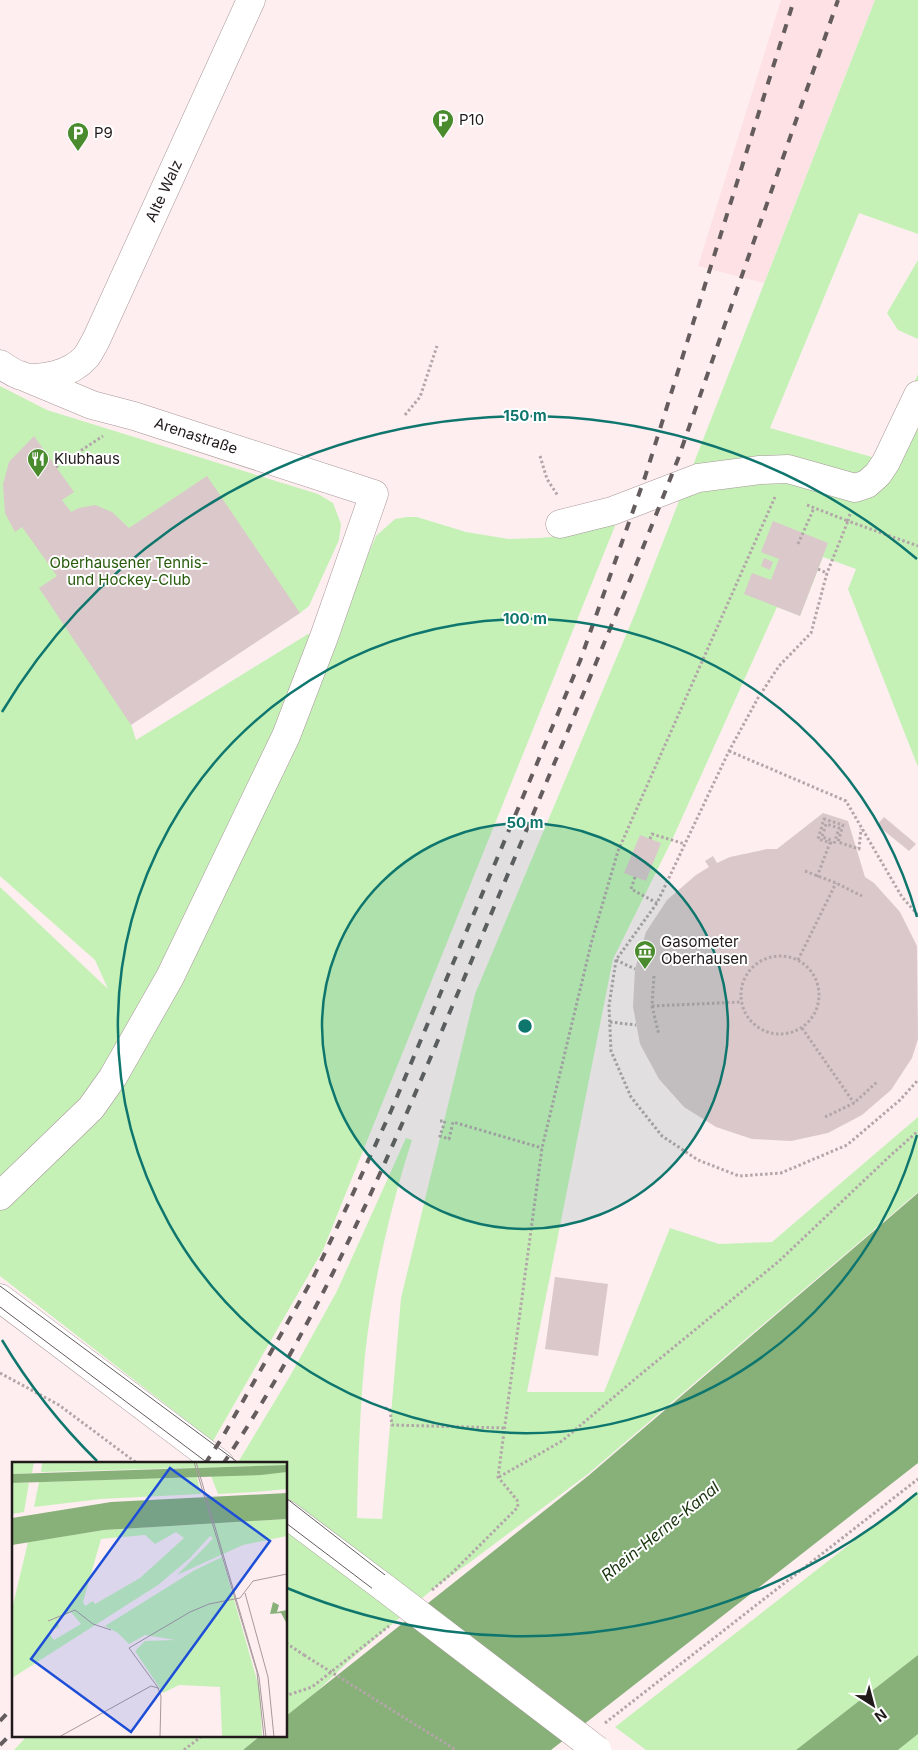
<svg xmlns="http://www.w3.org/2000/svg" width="918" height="1750" viewBox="0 0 918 1750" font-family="Inter,sans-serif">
	<rect width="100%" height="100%" fill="#feeef0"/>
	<!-- built -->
	<path fill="#fde1e4" d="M781,0H875L764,283L698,266Z"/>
	<!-- green -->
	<path fill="#c5f1b7" d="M875,0H918V234L859,213L770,428L879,459L918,374V767L848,589L856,569L823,557L800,616L777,607L672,840L613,959L527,1392H604L670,1228L719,1244L772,1242L918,1117V1192L588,1474L469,1563L434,1588L347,1663L313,1695L286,1716V1464H237L290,1376L337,1291L406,1138L412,1140C390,1208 373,1283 365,1355C360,1409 358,1463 357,1518L382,1519L401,1298L475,994L634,616Z
		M918,260V339L898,330L887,313Z
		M0,386L47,410L318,494L333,503L341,524L339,540L309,606L300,613L131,724L136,740L308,634L338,641L364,564L376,536L395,519L407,517H417L466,532L509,539L539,538L574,535L617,521L323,1250L213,1441L0,1276V887L108,989L95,960L0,876Z
		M918,1491V1655L796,1750H646L615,1727Z
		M918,1734V1750H898Z
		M27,1736H260L243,1750H14Z"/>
	<!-- water -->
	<path fill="#88b17a" d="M918,1193V1463L551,1750H243L260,1736H286V1716L588,1476Z
		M918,1655V1734L898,1750H796Z"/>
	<!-- building -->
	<path fill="#dbc8ca" d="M34,436L74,492L62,500L71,512L79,508L95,505L112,512L129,528L207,476L300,613L131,725L39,588L57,576L22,527L15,532L5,513L3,484L9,462Z
		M773,521L828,543L800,616L744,594L752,573L771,580L779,559L761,552Z
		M764,558L773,562L770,570L761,566Z
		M823,813L848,821L865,877L874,883L900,912L917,946L918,1039L912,1058L891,1090L862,1115L828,1133L791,1141L752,1139L716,1127L684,1107L659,1079L640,1044L633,1007L635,969L646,932L667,900L696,875L709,867L705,861L713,856L717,863L730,857L767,849H777Z
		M884,817L916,844L909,851L877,825Z
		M640,835L661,843L646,881L624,873Z
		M555,1277L608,1284L598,1356L545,1349Z"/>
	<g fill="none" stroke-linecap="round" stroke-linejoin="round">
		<!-- minor casing -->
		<g stroke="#a89698" stroke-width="29">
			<path id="minor" d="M0,364C7,369 13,373 21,376C42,381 71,374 86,357C90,352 93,345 96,340L251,0
				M560,524L612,511L698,478L760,470L788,469L855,488L867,484L878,474L886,462L918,395
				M0,1196L91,1108L113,1077L170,977L286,736L324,637L374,494L134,416L92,405L20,375
				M0,1298L220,1464
				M286,1514L386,1589"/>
		</g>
		<!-- path -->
		<path stroke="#b3a6a8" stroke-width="3" stroke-dasharray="2.5 2.5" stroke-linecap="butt" d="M405,415L420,397L437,346
			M540,456L547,479L558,496
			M56,467L103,436
			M807,505L848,521L827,573
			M850,514L848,521L918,546
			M798,544L814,508
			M818,569L827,573L811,633L779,666L758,698L729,751L657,903L616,960L609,1006L611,1051L631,1097L662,1136L698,1160L739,1176L781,1173L847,1145L900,1100L918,1080
			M729,751L846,801L902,897L918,915
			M650,839L652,834L685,844
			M805,871L836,883L862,896
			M635,877L631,889L657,903
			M817,877L831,840L822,837L826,824L839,828L834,844L818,839L824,819L843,825L838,842L859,849L861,829
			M741 995a39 39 0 1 1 78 0a39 39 0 1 1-78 0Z
			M616,960L635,969
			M798,960L836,883
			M654,976L652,1006L659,1035
			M652,1006L741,1002
			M610,1022L636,1025
			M802,1028L854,1103
			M825,1117L854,1103L877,1082
			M440,1121H445L440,1136L449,1139L453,1122L542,1148
			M0,1373L59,1405L138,1464
			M385,1408L390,1410L392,1425L505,1428
			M499,1477L562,1441L641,1374L778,1262L891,1155L918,1131
			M432,1590L451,1574L518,1507L517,1500L498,1477L542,1148L592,940L618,851L775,497
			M286,1643L304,1655
			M286,1692L288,1695L312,1687L389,1626
			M605,1723L918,1479
			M184,1750L202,1736"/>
		<!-- minor -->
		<use href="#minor" stroke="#fff" stroke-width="28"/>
		<!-- tram -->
		<path stroke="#655c5d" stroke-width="1" d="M0,1286L240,1464
			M0,1307L209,1464
			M286,1498L610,1750
			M286,1523L585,1750"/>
		<!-- rail -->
		<path stroke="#655c5d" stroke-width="4" stroke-dasharray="9 9" stroke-linecap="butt" d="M205,1464L222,1438L313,1278L350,1200L391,1111L580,661L645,477L794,0
			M223,1464C328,1308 398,1134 471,962C541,795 612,628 678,459L838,0
			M0,1721L14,1706
			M0,1745L14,1731"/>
		<!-- minor-bridge casing -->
		<g stroke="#a89698" stroke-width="29" stroke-linecap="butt">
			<path id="minor-bridge" d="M386,1589L597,1750"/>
		</g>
		<!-- path-bridge -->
		<path stroke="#b3a6a8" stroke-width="3" stroke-dasharray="2.5 2.5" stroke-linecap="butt" d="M304,1655L456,1750"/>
		<!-- minor-bridge -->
		<use href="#minor-bridge" stroke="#fff" stroke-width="28"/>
	</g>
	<!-- distance rings -->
	<circle cx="525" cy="1026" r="203" fill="#0f766e" fill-opacity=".12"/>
	<g fill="none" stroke="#0f766e" stroke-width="2.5">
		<circle cx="525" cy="1026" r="203"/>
		<path d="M917 1135A407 407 0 1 1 917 917"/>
		<path d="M917 1493A610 610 0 0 1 287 1588M97 1461A610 610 0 0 1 2 1340M2 712A610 610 0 0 1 917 559"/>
	</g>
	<!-- icons -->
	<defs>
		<g id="parking-pin" transform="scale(1.125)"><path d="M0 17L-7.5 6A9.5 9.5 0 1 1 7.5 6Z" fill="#498b2d" stroke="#fff"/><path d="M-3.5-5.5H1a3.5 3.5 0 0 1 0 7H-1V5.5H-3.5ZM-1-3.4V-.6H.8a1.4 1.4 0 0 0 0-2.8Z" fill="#fff"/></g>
		<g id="restaurant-pin" transform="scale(1.125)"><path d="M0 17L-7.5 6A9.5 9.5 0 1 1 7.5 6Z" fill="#498b2d" stroke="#fff"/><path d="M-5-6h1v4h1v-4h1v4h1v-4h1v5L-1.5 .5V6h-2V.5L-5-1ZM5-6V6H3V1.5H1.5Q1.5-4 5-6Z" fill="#fff"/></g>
		<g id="museum-pin" transform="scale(1.125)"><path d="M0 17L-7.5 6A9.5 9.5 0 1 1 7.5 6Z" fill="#498b2d" stroke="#fff"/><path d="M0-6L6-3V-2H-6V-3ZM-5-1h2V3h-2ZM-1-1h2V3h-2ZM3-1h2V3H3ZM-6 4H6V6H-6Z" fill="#fff"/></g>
	</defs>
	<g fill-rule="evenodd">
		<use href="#parking-pin" x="443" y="120"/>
		<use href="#parking-pin" x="78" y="133"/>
		<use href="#restaurant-pin" x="38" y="459"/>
		<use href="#museum-pin" x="645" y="951"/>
	</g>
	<g text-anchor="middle" stroke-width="4" stroke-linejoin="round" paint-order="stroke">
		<!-- poi labels -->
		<g font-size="15" fill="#211a1b" stroke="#fff" text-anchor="start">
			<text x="459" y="125">P10</text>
			<text x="94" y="138">P9</text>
			<text x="54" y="464">Klubhaus</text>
			<text x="661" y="947">Gasometer<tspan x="661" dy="17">Oberhausen</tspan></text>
		</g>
		<!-- street labels -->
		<g font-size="15" fill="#211a1b" stroke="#fff">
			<text transform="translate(164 191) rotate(-65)" y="5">Alte Walz</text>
			<text transform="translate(196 436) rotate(18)" y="5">Arenastraße</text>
		</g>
		<!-- park labels -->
		<g font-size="15" fill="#26590a" stroke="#fff">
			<text x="129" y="568">Oberhausener Tennis-<tspan x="129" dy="17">und Hockey-Club</tspan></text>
		</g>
		<!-- water labels -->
		<g font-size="16" font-style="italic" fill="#17330c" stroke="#fff">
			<text transform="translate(660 1531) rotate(-39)" y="6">Rhein-Herne-Kanal</text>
		</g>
	</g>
	<!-- overview -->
	<g transform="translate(12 1462)">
		<rect width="275" height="275" fill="#feeef0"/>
		<path d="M0,0H22L20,11L0,12ZM30,0H275V3L29,10ZM275,10V27L243,30L206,32L199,14ZM185,15L189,32L89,37L22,45L27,20ZM0,21H17L12,50L0,52ZM275,57V74L231,83L165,113L194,84L201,76L198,74L178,96L146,123L0,216V147L16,80L92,68ZM164,70L172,76L128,116L83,142L81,139L73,144L71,140L89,77L133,73L143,82ZM59,150L69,162L42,178L36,170L47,165L45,158ZM210,95L248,229L250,275H210L208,225L167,223L151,231L123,189L133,179L163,178L133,173L117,182L106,171L93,164L183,108Z" fill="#c5f1b7" fill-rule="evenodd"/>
		<path d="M275,3V10L249,13L0,21V12ZM275,31V57L92,68L0,83V56L99,40ZM261,140L267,143L265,150L275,148V162L269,151L258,152Z" fill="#88b17a"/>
		<path fill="none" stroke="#a6999b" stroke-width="1" d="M182,0L245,210L252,275M184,0L247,215L254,275M233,131L256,215L262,275M36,159L63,148L81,162L99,168M147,227L117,186L178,150L197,142L228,136L241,119L275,112M47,275L139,224L146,226L149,234L148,275"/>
		<path fill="#1d4ed8" fill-opacity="0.15" stroke="#1d4ed8" stroke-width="2.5" d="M158,6L258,79L119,270L19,197Z"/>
		<rect width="275" height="275" fill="none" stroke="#211a1b" stroke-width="2.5"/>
	</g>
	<circle cx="525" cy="1026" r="8" fill="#0f766e" stroke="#fff" stroke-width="2.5"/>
	<g font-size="15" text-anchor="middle" font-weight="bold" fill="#0f766e" stroke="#fff" stroke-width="4" stroke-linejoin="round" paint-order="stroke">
		<text x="525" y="421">150 m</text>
		<text x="525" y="624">100 m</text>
		<text x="525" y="828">50 m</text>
	</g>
	<!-- north arrow -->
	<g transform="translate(873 1705) rotate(144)" stroke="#ffffff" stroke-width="4" paint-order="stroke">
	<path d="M0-4L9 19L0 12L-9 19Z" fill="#211a1b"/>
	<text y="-8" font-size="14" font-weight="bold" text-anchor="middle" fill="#211a1b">N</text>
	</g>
</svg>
